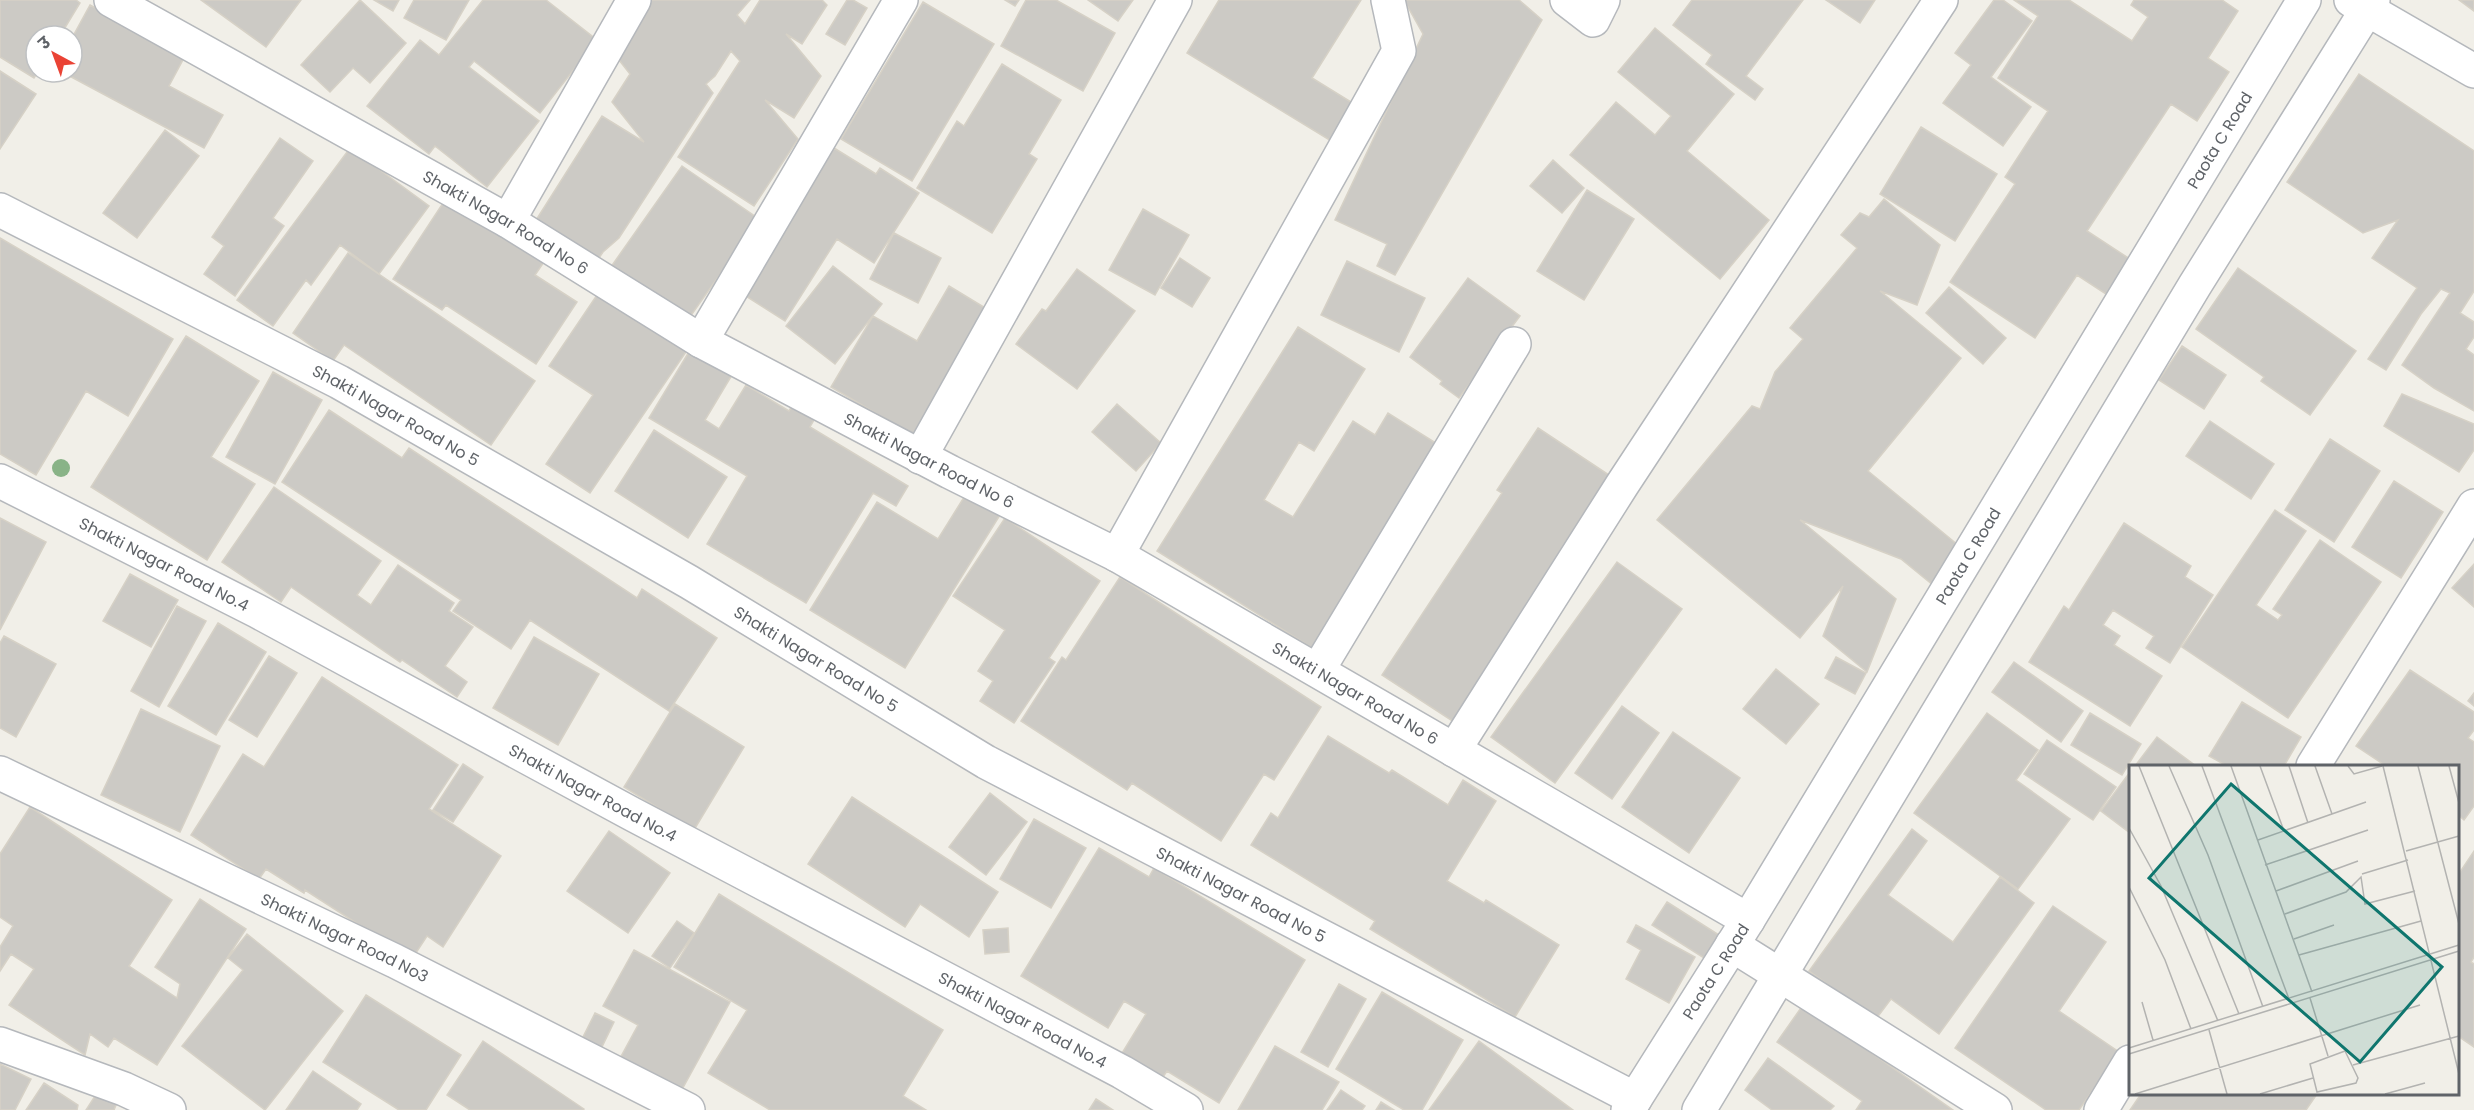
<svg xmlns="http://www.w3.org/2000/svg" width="2474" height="1110" viewBox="0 0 2474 1110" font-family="Poppins,'Noto Sans Devanagari',sans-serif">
	<rect width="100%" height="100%" fill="#f1efe8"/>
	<!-- building -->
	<path fill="#cccac5" stroke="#d6d1c6" stroke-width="1.5" d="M0,0H76L80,3L60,36H36L38,72L34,78L0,57Z
		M201,0H301L266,47Z
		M360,0L406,43L370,83L353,68L330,92L301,65Z
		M374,0H399L393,11Z
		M414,0H469L446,40L404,18Z
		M483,0H546L597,40L540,113L474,61L469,67L539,121L487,187L435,146L429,154L367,106L420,40L439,55Z
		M650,0H750L737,15L745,24L760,0H822L827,5L802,44L786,34L821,76L794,118L765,100L798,139L754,206L678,157L740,61L731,51L715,76L706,84L713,93L619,238L603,252L593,267L531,228L602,116L644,142L612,102L630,74L615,55Z
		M847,0H853L867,8L845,45L826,34Z
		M1005,0H1019L1015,6Z
		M1026,0H1056L1115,33L1083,91L1001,46Z
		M1088,0H1133L1118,21Z
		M1219,0H1361L1312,78L1364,110L1341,147L1187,53Z
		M1404,0H1519L1542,20L1395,275L1377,266L1387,244L1335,220L1423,34Z
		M1692,0H1803L1746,76L1763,89L1755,100L1706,64L1712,55L1673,25Z
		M1826,0H1875L1860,23Z
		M1994,0H2003L2032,21L1991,77L2031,107L2003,146L1943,103L1971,65L1955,53Z
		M2014,0H2069L2132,41L2148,17L2131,5L2134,0H2222L2238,11L2208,58L2229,72L2197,121L2171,104L2087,231L2136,263L2112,298L2077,275L2035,338L1950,282L2015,184L2005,177L2048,111L1998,78L2038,16Z
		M2459,0H2474V11Z
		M923,2L994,44L912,181L841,139Z
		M90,5L185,56L169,86L223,115L204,148L62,72H72V38Z
		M1655,28L1734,94L1687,151L1769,220L1720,279L1570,155L1616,102L1655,135L1671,116L1618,72Z
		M1002,64L1061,100L1029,154L1037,159L992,233L917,188L957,121L964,126Z
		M0,71L36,94L0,149Z
		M2359,74L2474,151V291L2460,313L2474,322V337L2466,349L2474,355V411L2434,388L2402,365L2450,293L2441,289L2421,314L2386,370L2368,359L2417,288L2372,258L2398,220L2363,233L2287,182Z
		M1921,127L1997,174L1955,241L1880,194Z
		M165,130L199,156L137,238L103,213Z
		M280,138L313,161L273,218L284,226L235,296L204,274L224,246L212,237Z
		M350,148L429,206L379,274L340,245L311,285L306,280L273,326L237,300Z
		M834,148L876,174L880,168L919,193L874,263L837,239L785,321L741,293Z
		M1553,160L1584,188L1562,213L1530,186Z
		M682,166L759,219L685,324L608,271Z
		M1587,190L1634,219L1584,300L1537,271Z
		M447,197L544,262L535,275L577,302L536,364L446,305L442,310L393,279Z
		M1884,199L1940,245L1917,305L1880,291L1961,358L1868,471L1969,554L1939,590L1901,559L1800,520L1896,599L1867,672L1823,636L1843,586L1800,638L1657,520L1752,406L1760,409L1775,372L1803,339L1790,328L1857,248L1841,235L1860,213L1869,217Z
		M1143,209L1189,235L1155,295L1109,270Z
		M894,233L941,258L918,303L870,279Z
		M0,238L173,339L128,416L86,391L36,475L0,454Z
		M348,253L535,381L491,445L344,345L333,361L293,333Z
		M1180,258L1210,278L1192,307L1161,288Z
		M1347,261L1425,298L1399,352L1321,315Z
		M833,266L882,304L835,364L786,326Z
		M2238,268L2356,351L2310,415L2261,381L2264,377L2196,329Z
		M1077,269L1135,311L1077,389L1016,344L1042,309L1046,311Z
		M1468,278L1520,316L1459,398L1440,384L1442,381L1410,357Z
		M949,286L992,312L918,438L831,387L873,316L917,341Z
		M1949,287L2006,338L1983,364L1926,313Z
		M601,289L688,349L590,493L546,464L593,395L549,366Z
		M1298,327L1365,369L1314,451L1299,442L1264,500L1293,517L1353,421L1375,435L1388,413L1439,445L1312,648L1157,551Z
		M186,336L259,381L211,457L255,484L207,560L91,487Z
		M2182,346L2226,375L2204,409L2159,380Z
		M690,350L732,375L705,420L719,429L746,385L789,411L796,399L818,413L810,427L908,486L896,506L873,493L806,603L707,544L747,476L649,418Z
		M273,372L322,400L275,484L226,457Z
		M2402,394L2474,424V450L2459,472L2384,426Z
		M1117,404L1161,443L1136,471L1092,432Z
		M329,410L402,458L409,448L637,598L642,589L717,638L669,711L530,620L511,649L453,611L461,600L282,482Z
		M2210,421L2274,464L2251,499L2186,456Z
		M1538,428L1618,481L1457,724L1382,675L1502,493L1497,490Z
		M654,430L727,477L688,538L615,491Z
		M2330,439L2380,471L2334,542L2285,510Z
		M2394,481L2443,512L2401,578L2352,547Z
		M274,487L381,561L357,595L371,605L398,565L454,603L449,611L473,627L445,666L467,682L457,697L402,660L400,662L291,587L281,602L222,562Z
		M966,494L1000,515L905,668L810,610L877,502L938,539Z
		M2275,510L2306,531L2256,605L2278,620L2282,615L2273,609L2320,540L2381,582L2288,718L2182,647Z
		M0,518L46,542L0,630Z
		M1005,518L1100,581L1049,658L1055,662L1014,723L980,701L993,681L978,671L1005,630L953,596Z
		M2124,523L2191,566L2185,577L2213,595L2170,663L2146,648L2154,636L2113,610L2103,625L2120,636L2114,645L2162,676L2130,726L2029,662L2064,606L2069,610Z
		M1617,562L1682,609L1555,783L1491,737Z
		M2474,564V607L2452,588Z
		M130,574L178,600L151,647L103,621Z
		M1120,577L1321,707L1274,780L1264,774L1221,841L1132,783L1127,790L1021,721L1062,657L1066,660Z
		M177,606L206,621L159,707L131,691Z
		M218,623L266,652L216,735L168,706Z
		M4,636L56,664L16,737L0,728V643Z
		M534,637L599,674L558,745L493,708Z
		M269,656L297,673L257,737L229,720Z
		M1836,657L1866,673L1855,694L1825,678Z
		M2014,662L2083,711L2061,742L1992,692Z
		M1776,669L1819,704L1786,744L1743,709Z
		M2410,670L2474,712V730L2468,738L2474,742V806L2464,820L2458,815V766H2386L2356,746Z
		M322,677L458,765L429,809L501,856L443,947L427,936L412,959L305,890L304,893L266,869L259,879L191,835L243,754L264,767Z
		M2474,693V706L2468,701Z
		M2242,702L2301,737L2284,766H2227L2209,756Z
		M675,704L744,747L694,830L624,787Z
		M1622,706L1659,733L1612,799L1575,773Z
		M141,709L220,746L180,832L101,795Z
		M1987,713L2038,750L2016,780L2070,819L2018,889L1914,813Z
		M2090,713L2141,744L2122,775L2071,745Z
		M1673,732L1740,778L1689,853L1622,807Z
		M1328,736L1389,773L1392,770L1448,805L1463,780L1496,801L1447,881L1484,903L1486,900L1559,945L1515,1017L1370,929L1375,921L1251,845L1271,813L1278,818Z
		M2157,737L2196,766H2135Z
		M2047,740L2116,787L2093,820L2024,774Z
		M463,764L483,777L453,822L433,810Z
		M2130,772V833L2101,811Z
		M990,793L1027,822L986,875L949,847Z
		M852,797L998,892L969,937L920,904L905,927L808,864Z
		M30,807L172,900L129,966L177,998L180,984L155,967L200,899L246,929L157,1065L114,1038L108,1047L90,1034L85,1055L9,1005L34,969L11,954L0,971V947L13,926L0,917V854Z
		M1034,819L1086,848L1051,908L1000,879Z
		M1912,829L1927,841L1888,895L1953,942L2000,877L2034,903L1939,1034L1891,999L1876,1019L1809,971Z
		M609,831L670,873L628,933L567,891Z
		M1099,848L1149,877L1154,868L1305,960L1219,1103L1167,1071L1159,1083L1119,1058L1146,1014L1124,1001L1108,1028L1021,976Z
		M2474,851V957L2471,962L2474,964V1047L2458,1036V875Z
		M719,894L943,1030L903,1096L926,1110H770L708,1073L747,1010L674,967Z
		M1667,902L1719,935L1704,958L1652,925Z
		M2053,906L2106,942L2059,1011L2119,1052L2079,1110H2046L1955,1048Z
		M677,921L694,933L670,968L652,956Z
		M1636,925L1695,957L1669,1003L1626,979L1641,950L1627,942Z
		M1008,928L1009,952L985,954L983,930Z
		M247,934L343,1011L265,1110L182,1046L243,970L228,958Z
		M634,950L730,1002L679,1095L618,1062L638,1025L603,1006Z
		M1339,984L1366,999L1328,1067L1301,1052Z
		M1382,992L1463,1040L1422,1110H1404L1336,1069Z
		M366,995L461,1055L426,1110H399L323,1062Z
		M1803,1005L1953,1110H1856L1862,1101L1777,1042Z
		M595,1013L614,1022L600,1051L581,1041Z
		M483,1041L584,1109L583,1110H470L447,1095Z
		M1479,1041L1573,1110H1429Z
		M1275,1046L1339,1082L1322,1110H1238Z
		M1768,1058L1834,1106L1830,1110H1772L1745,1090Z
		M0,1064L31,1079L15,1110H0Z
		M313,1071L361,1104L357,1110H286Z
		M44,1083L78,1105L77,1110H26Z
		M1341,1090L1365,1106L1362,1110H1327Z
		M97,1093L116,1105L114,1110H86Z
		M2141,1094H2317L2306,1110H2130Z
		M1096,1099L1113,1110H1089Z
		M1381,1102L1394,1110H1376Z"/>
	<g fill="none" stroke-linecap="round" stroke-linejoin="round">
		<!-- minor casing -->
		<g stroke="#b5b8bc" stroke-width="36">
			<g id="minor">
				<path id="s1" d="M111,0L508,221L701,341L950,472L1117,555L1748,920"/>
				<path d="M1567,0L1593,20L1603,0"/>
				<path id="s2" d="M0,210L339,382L689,582L986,762L1635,1099"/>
				<path d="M508,221L634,0"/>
				<path d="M701,341L901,0"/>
				<path d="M920,457L1175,0"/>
				<path id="s3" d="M0,481L257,611L632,814L1122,1072L1186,1110"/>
				<path d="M1117,555L1399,51L1388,0"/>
				<path d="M1318,670L1514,344"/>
				<path d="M1454,750L1622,485L1941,0"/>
				<path d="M2313,766L2474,506"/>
				<path id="s4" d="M0,773L395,961L688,1110"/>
				<path d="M1732,945L1995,1110"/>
				<path d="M0,1044L124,1089L169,1110"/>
				<path d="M2101,1110L2130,1062"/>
			</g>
		</g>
		<!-- tertiary casing -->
		<g stroke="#b5b8bc" stroke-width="36">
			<g id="tertiary">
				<path d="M2351,0L2474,71"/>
				<path id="s5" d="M1628,1110L1748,920L2304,0"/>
				<path d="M1699,1110L2195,285L2373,0"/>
			</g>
		</g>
		<!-- minor -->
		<use href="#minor" stroke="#fff" stroke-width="33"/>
		<!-- tertiary -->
		<use href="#tertiary" stroke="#fff" stroke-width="33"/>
	</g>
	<!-- trees -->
	<circle fill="#89b387" cx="61" cy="468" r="9"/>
	<g text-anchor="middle" stroke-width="4.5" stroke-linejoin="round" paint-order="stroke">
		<!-- street labels -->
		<g font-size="16" fill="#5f6368" stroke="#fff">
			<text dy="6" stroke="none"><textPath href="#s5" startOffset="1136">Paota C Road</textPath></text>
			<text dy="6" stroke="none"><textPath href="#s1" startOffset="453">Shakti Nagar Road No 6</textPath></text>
			<text dy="6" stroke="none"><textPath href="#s2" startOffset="446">Shakti Nagar Road No 5</textPath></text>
			<text dy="6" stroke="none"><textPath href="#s1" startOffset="939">Shakti Nagar Road No 6</textPath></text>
			<text dy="6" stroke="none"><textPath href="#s5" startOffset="650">Paota C Road</textPath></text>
			<text dy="6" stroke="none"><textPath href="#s3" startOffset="184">Shakti Nagar Road No.4</textPath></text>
			<text dy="6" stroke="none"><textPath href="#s2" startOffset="932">Shakti Nagar Road No 5</textPath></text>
			<text dy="6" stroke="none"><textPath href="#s1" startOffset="1425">Shakti Nagar Road No 6</textPath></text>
			<text dy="6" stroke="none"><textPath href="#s3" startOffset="670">Shakti Nagar Road No.4</textPath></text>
			<text dy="6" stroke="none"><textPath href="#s2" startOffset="1418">Shakti Nagar Road No 5</textPath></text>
			<text dy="6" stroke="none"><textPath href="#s4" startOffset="382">Shakti Nagar Road No3</textPath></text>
			<text dy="6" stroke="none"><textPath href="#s5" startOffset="164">Paota C Road</textPath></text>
			<text dy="6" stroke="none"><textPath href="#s3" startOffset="1156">Shakti Nagar Road No.4</textPath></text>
		</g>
	</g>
	<!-- overview -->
	<g transform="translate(2129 765)">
		<rect width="330" height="330" fill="#f1efe8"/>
		<path fill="none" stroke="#b3b3b1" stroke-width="1.5" d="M10,1L110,249M40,1L79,90L134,242M73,1L160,234M102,1L183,227M131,1L155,66M160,1L179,58M186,1L203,49M219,1L225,9L253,1M254,1L330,309M289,1L330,159M320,1L330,38M0,63L32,121L89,256M129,75L237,37M277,86L330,71M136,100L239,65M233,109L279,95M0,122L36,195L62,264M147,126L229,96M156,149L217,127L232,112L236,139L286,126M165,174L205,160M170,190L292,156M181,233L199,291M13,237L24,275M80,265L98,329M0,283L330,180M216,286L229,313L227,318L188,327L181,299ZM0,289L330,186M224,300L330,271M6,329L291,240M131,329L184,313M256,329L296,318"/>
		<path fill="#0f766e" fill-opacity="0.15" stroke="#0f766e" stroke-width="3" d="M102,19L313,202L231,297L20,113Z"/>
		<rect width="330" height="330" fill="none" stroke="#5f6368" stroke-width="3"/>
	</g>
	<!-- north arrow -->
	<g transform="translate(54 54) rotate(319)"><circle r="28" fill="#ffffff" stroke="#bfc1c3" stroke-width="1.5"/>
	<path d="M0-4.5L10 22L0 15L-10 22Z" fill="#ea4335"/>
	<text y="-9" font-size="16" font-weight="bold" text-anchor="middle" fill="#5f6368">उ</text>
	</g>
</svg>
